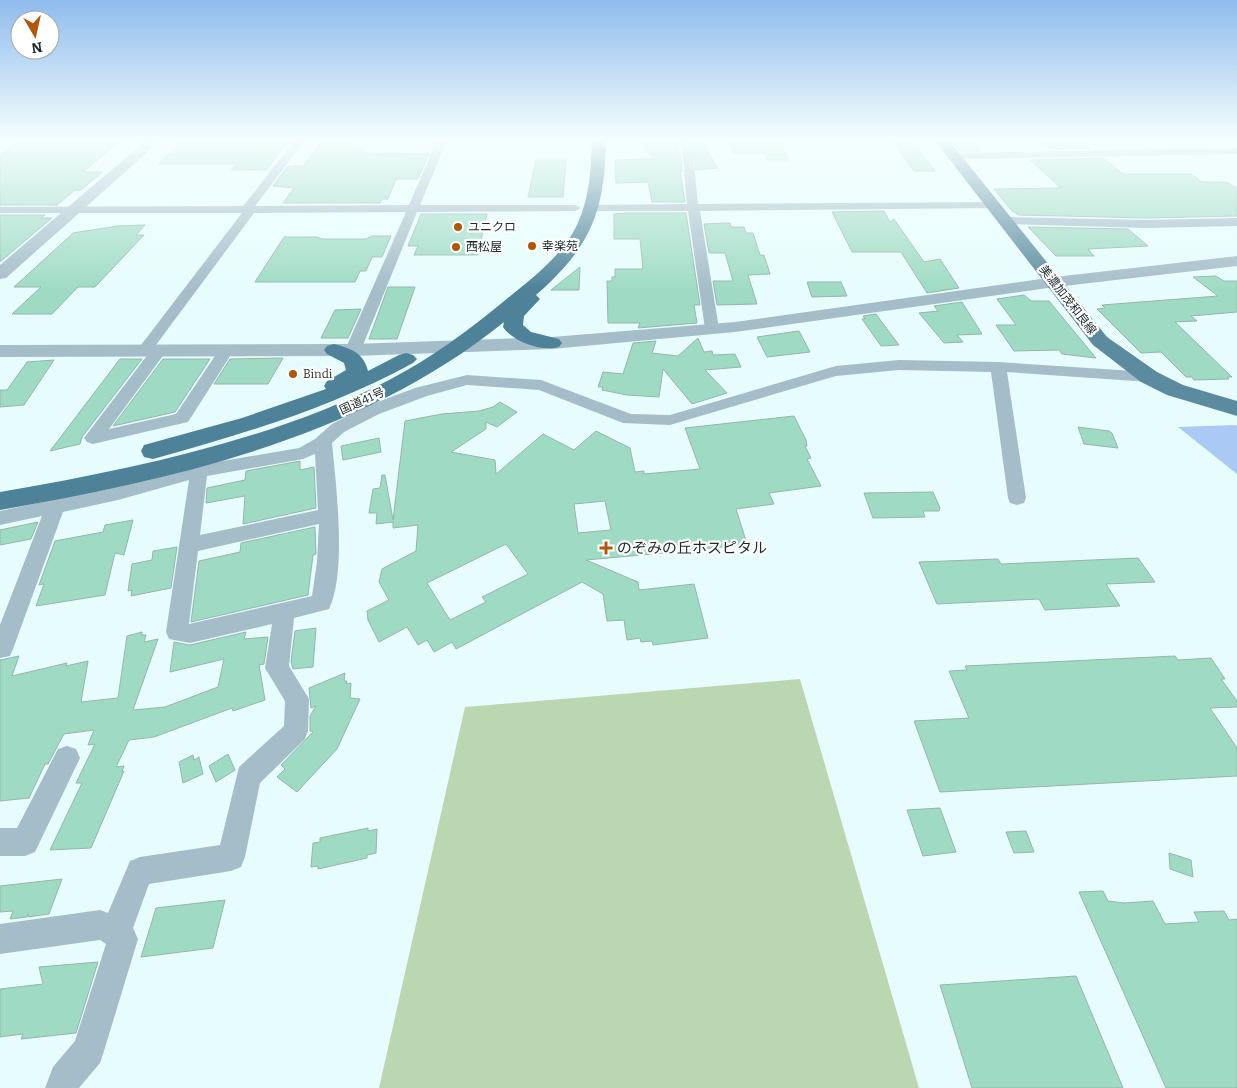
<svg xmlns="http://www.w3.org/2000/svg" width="1237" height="1088" viewBox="0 0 1237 1088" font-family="Bitter,'Noto Sans JP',serif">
	<rect width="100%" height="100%" fill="#e7fdfd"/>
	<!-- green -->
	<path fill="#bad7b2" d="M800,679L919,1088H379L465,707Z"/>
	<!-- water -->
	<path fill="#aac9f4" d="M1237,426V474L1178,427L1235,425Z"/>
	<!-- building -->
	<path fill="#9fdbc4" stroke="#96b5a8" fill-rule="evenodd" d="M58,138H124L83,172H102L81,190H75L57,205H0V155L22,140Z
		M187,138H242L290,139L266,170H231L236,164H158Z
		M638,138H676L681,160L682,171H680L685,202H652L648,182L616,183L615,160L652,159Z
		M728,138L779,140L789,160H767L764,153H734Z
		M890,138H908L935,171H914Z
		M950,138H969L981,151H960Z
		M691,141H703L717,168L696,170Z
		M1043,143H1084L1091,149H1051Z
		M320,144H351L349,146H353L351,149H364L361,153L429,154L418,179H396L388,199H382L380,203H283L294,188L273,186L288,166H303Z
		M1103,158L1123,174H1191L1202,182H1226L1237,188V216L1146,218L1019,215L1012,211L994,189L1061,188L1030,160Z
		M536,160H566L563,197H528Z
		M884,211L890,222L894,219L924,262L940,259L959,288L927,293L901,252H852L832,212Z
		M625,213H686L700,305H694L697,323L638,328L640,323H608L607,281H612V277H615V269H643L640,239H614V214Z
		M421,214H487L478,255H414L418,246H408Z
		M0,215H45L41,218H52L0,262Z
		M725,223H730L731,227H744L746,233H753L760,255H764L770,274L748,275L757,304L717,305L713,281H733L725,253H709L704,224Z
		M145,225L136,235H144L95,287H78L52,314H12L41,287H14L73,233L117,226Z
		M1028,227L1128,229L1148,246L1088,249L1094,256H1056Z
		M372,236H391L382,257H372L366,271H360L355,282H255L284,237H317L322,239H366Z
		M580,267L579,290H551Z
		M1216,276L1224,281H1237V312L1191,316L1197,321L1175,322L1232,377H1227L1229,379L1194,380L1192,377H1186L1161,352L1141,353L1097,309L1105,308L1102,305L1218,296L1193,277Z
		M807,282H841L847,296L812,297Z
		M388,287H415L397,339H369Z
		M1024,295L1031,301H1049L1096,358L1062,354L1059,350L1014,351L996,325H1016L997,299Z
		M962,302L982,334L957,335L963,342L944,343L919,313L938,311L934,306Z
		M361,309L348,338H321L335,310Z
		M876,314L881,321L899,345L881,346L862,319H865L863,316Z
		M799,331L810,352L767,357L757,337Z
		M698,338L704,352L712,351L713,355L735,354L741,367L705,370L727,393L692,404L663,369L659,397L627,395L602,390L603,387H598L603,372L623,374L633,343L656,341L652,353L678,356Z
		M283,358L268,384H214L230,359Z
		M120,359H142L82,437L80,444L50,451Z
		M163,359H210L175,412L113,426Z
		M54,360L24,405L0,407V390H7L27,362Z
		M500,402L517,412L497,427L486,422V429L451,452L495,460L496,474L543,434L574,450L596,431L630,448L635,472L644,471V474L700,469L685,428L794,416L806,440L807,446H805L811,458L807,459L821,486L769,493L774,504L736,509L747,544L703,549L704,552L687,554L686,551L586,560L638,582L639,590L694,584L708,638L653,645L652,641L641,642L640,638L627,640L624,620L607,621L603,594L582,582L456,649L452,642L434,652L427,640L418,645L407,627L379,642L368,620L367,611L389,600L379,582L382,569L416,551L418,525L393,528V522L376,524L377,513H369L373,489L380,488L382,475H385L393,520L405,421L442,414L479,411L493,407ZM605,501L611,530L578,533L574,504ZM506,544L528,574L482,597L486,602L450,620L427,583Z
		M1078,427L1109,431L1112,433L1118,448L1084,444Z
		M379,438L381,452L343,460L341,446Z
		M300,461V470L314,467L316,508L243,524L245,496L206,503L207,488L245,480L246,471Z
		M933,492L940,508L939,511H923L925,517L873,518L864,493Z
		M133,520L124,555L115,553L105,595L36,606L44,584L39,585L55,541L103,532L105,525Z
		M38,522L31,539L0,545V530Z
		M315,527L316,554L313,555L308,595L191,622L199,561L240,552L241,543Z
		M177,547L171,588L131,596L132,590L128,591L132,564L152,560L153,551Z
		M1138,558L1155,582L1106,584L1120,606L1045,610L1039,599L937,604L919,562L998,559L1001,564Z
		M316,628L313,667L293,669L291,662L295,631Z
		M142,632V635H146L144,642L158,639L133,710L165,707L218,687L224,659L170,672L174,642L190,645L246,632L244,639L268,637L264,664L259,665L265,700L233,711L232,708L154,737L129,740L116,767L124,766L122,772L124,771L91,848L50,850L82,783H76L95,744L88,745L94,730L64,734L48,764H45L29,798L0,801V660L19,656L12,676L67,663L66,666L88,661L81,702L118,698L127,636Z
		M1175,656L1178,660L1211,658L1225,679H1221L1237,701V707L1210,708L1237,748V776L940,792L914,721L969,718L949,671L967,670L965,666Z
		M345,673L344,681H347L346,684L351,683L350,698L360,699L337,749L297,792L277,777L285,769L281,765L313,732L310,731V716L316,706L311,708L309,688Z
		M228,754L235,770L216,782L209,766Z
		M193,755L194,760L199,757L203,774L183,783L179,762Z
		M940,808L956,852L923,856L907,810Z
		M368,828V831L377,829L376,853L367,855V858L318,869V866L311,867L313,843L320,842V838Z
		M1026,831L1034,852L1014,853L1006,832Z
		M1169,853L1191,860L1193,877L1170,869Z
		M62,879L49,914L28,917V914L27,917L10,919L13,911L0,912V886Z
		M1103,891L1108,901L1124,903L1153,901L1165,924L1199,922L1194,912L1224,911L1229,920L1237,919V1088H1166L1079,892Z
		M225,900L213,948L141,957L156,908Z
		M98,962L76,1033L21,1039L23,1034L0,1037V989L43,984L39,967Z
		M1076,976L1123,1088H972L940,985Z"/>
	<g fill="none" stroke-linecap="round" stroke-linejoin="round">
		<!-- minor -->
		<path fill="#a4bdc8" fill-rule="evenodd" d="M297,138H307L255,206L409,205L438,138H448L420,205H575L581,208L575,211L417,212L361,350L353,355L345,350L406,212L254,213L156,345L165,346L168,349L109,429L176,414L221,347H231L234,350L188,422L93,444L87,442L84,438L87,434L149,353L141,352L138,349L242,213H0V207L243,206Z
			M678,138H688C694,149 696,188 698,204L994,202L1000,205L994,208L700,211L719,329L712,333L705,329L688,211H592L586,208L592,205L687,204C685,188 684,149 678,138Z
			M1237,148V154L955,159L950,156L955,153Z
			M1007,217L1146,220L1237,218V226L1146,228L1003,224L1001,221Z
			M899,360L998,362L1149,372L1157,377L1149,382L1007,372L1026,498L1024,503L1017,505L1010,503L1008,498L991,372L899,370L836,376L670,425L623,423L539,390L467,385L427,396L379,414L344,432L332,443C336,485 347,572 329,609L294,618L289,666L309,699L308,731L305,739L260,783L245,857L241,867L231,871L149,884L133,928L138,939L104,1051L100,1063L79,1088H45L53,1067L75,1041L106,944L100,940L0,954V924L100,910L108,913L130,861L140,857L220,845L239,767L284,726L285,701L265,668L272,624L190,643L169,639L166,632L189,480L118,500L63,512L13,649L10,656L0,658V625L42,516L0,525V511L118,486L199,465L299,448L315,439L332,424L367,406L415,388L467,375L541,380L631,414L670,415L836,366ZM315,454L318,510L200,535L207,476L303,459ZM319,524L317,562L312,596L189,624L198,551Z
			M67,746L76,749L80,758L35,852L25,856H0V828H17L58,749Z"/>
		<!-- tertiary -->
		<path fill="#a4bdc8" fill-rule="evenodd" d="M145,138H157L151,149L6,278L0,279V265L142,144Z
			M1237,256V266L1055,287L735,332L552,349L353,356L0,357V345L353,344L552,337L735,322L1055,277Z"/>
		<!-- primary -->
		<path fill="#5c8b9f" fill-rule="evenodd" d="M933,138H947L1107,337L1157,372L1183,385L1237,401V416L1167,395L1141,382L1093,345Z"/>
		<!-- trunk -->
		<path fill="#4e8298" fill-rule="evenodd" d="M592,138H606C605,211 592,246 536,295L540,299L524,316L523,325L531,332L559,339L562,343L559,347C542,352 513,342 503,327L504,322C362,437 176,479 0,510V492C129,470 274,440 391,379C431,358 468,331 503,302C530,280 560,258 576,227C590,199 591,168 592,138Z
			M334,344C350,348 364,353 368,371L399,355L406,353L413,355L417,359L413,363C331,408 243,434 153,459L144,457L141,451L144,445L242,418L326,389L324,386L327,381L346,370L344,363L327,354L324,350L327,346Z"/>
	</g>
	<!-- sky -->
	<linearGradient id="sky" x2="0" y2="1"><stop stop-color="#8fbced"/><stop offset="0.48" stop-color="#f4fefe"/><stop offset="1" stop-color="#f4fefe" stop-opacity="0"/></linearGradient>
	<rect width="1237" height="290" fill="url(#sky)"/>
	<!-- markers -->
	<g fill="#b45608" stroke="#fff" stroke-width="2">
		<circle cx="458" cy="227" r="5"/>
		<circle cx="532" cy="246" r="5"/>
		<circle cx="456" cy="247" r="5"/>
		<circle cx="293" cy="374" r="5"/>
		<path d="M603.5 540.5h5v5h5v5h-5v5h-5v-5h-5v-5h5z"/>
	</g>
	<g text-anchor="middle" stroke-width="4.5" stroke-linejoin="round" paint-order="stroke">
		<!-- far-poi labels -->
		<g font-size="12" fill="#1b2929" stroke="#fff" text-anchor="start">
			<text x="468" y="231">ユニクロ</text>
			<text x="542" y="250">幸楽苑</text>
			<text x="466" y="251">西松屋</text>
			<text x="303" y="378">Bindi</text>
		</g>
		<!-- far-street labels -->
		<g font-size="12" fill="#1b2929" stroke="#fff">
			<text transform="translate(1068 300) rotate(52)" y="4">美濃加茂和良線</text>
			<text transform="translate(362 401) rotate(-24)" y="4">国道41号</text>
		</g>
		<!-- poi labels -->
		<g font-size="15" fill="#1b2929" stroke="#fff" text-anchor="start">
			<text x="617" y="553">のぞみの丘ホスピタル</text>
		</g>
	</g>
	<!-- north arrow -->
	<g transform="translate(35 35) rotate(171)"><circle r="24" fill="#ffffff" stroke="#a4a9a9"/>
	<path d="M0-4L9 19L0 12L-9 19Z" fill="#b45608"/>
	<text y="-8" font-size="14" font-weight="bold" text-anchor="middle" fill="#1b2929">N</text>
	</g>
</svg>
